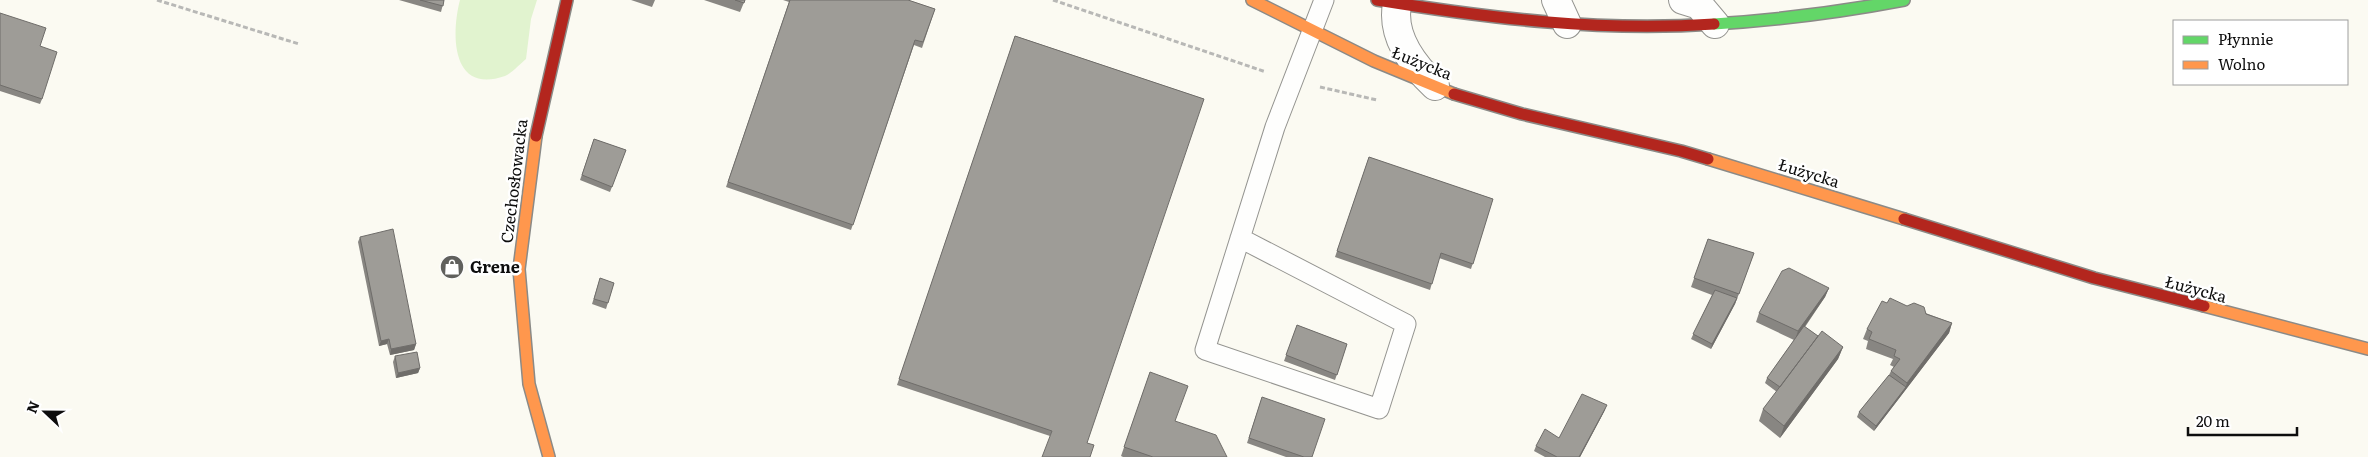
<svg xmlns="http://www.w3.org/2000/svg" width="2368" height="457" viewBox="0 0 2368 457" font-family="Literata,serif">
	<rect width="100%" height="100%" fill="#fbfaf2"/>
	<!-- green -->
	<path fill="#e1f3cf" d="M460,0H537L531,19L526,59C520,64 512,73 505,76C451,95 451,34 460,0Z"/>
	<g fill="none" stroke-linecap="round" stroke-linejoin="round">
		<!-- lane casing -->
		<g stroke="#949490" stroke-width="21">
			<path id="lane" d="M1240,238L1406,324L1379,409L1205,350L1275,127L1324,0"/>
		</g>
		<!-- street casing -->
		<g stroke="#949490" stroke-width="30">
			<path id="street" d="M1398,0C1389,34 1412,64 1435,86
				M1556,0L1567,24
				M1683,0L1699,5L1715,24"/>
		</g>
		<!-- fast casing -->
		<g stroke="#8b8a87" stroke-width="14">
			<path id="fast" d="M1714,24C1778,20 1841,12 1904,0"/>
		</g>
		<!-- slow casing -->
		<g stroke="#8b8a87" stroke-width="14">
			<path id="slow" d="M1252,0L1374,61L1454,94
				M536,136L519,269L529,384L549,457
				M1708,159L1904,219
				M2204,306L2368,349"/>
		</g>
		<!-- jam casing -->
		<g stroke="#8b8a87" stroke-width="14">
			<path id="jam" d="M1377,0C1488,18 1601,32 1714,24
				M1454,94L1522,114L1681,151L1708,159
				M536,136L567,0
				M1904,219L2094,278L2204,306"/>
		</g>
		<!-- path -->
		<path stroke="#b8b8b6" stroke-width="3" stroke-dasharray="5 2.5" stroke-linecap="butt" d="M157,0L299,44
			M1053,0L1266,72
			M1320,87L1377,100"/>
		<!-- lane -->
		<use href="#lane" stroke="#fefefd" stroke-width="19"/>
		<!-- street -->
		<use href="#street" stroke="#fefefd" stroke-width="28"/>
		<!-- fast -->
		<use href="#fast" stroke="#63d668" stroke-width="11"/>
		<!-- slow -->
		<use href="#slow" stroke="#ff974d" stroke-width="11"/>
		<!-- jam -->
		<use href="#jam" stroke="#b3261e" stroke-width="11"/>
	</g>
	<!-- wall -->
	<path fill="#888682" d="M399,0H444L441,12Z
		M631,0H655L652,7Z
		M704,0H745L740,12Z
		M783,0H908L935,9L922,48L914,45L851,230L726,187L789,2Z
		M0,13L42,99L40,104L0,91Z
		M1015,36L1204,99L1050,436L897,385Z
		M594,139L626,150L610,192L580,180Z
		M1369,157L1493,199L1471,269L1439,258L1430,290L1335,257Z
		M360,237L416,344L414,350L390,355L387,344L379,346L358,242Z
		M1708,239L1754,253L1735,304L1711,349L1691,339L1712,295L1691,287Z
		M600,278L614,283L606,309L592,304Z
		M1829,288L1825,297L1805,327L1818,336L1843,347L1838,359L1780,438L1759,421L1763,409L1777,392L1765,383L1767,378L1794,340L1756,322L1759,313Z
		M1887,303L1907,306L1952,323L1949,333L1874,431L1857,417L1859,412L1889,375L1891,371L1894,367L1890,365L1893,359L1866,349L1868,341L1863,339L1867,329Z
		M1297,325L1347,344L1335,380L1284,361Z
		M395,356L420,368L418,373L396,378L393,362Z
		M1150,372L1175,421L1227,457H1123L1121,456Z
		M1262,397L1312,457H1286L1247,443Z
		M1605,410L1580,457H1545L1534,451L1536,446L1559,438Z"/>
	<!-- shaded-wall -->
	<path fill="#6f6d6a" d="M1754,253L1735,304L1711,349L1712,344L1737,298Z
		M1829,288L1825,297L1795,340L1798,331Z
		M1952,323L1949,333L1904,392L1907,383Z
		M389,339L387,344L379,346L381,341Z
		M416,344L414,350L390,355L391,349Z
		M1843,347L1838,359L1780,438L1784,426Z
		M420,368L418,373L396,378L398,373Z
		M1906,387L1904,392L1874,431L1876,426Z
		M1607,405L1605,410L1580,457H1579Z"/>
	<!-- building -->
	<path fill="#9e9c97" stroke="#6f6d6a" d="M420,0H444L443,6Z
		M735,0H745L744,3Z
		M790,0H908L935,9L923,42L915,40L853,225L728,182Z
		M0,13L46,28L40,46L57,52L42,99L0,85Z
		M1015,36L1204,99L1087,443L1094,445L1090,457H1042L1052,431L899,379Z
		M594,139L626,150L612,187L582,175Z
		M1369,157L1493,199L1473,264L1441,253L1432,284L1337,251Z
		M393,229L416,344L391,349L389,339L381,341L360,237Z
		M1708,239L1754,253L1739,294L1694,278Z
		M1789,268L1829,288L1798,331L1759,313L1782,271Z
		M600,278L614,283L608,303L594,299Z
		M1715,290L1737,298L1712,344L1693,334Z
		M1890,298L1907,306L1914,303L1924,307L1926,314L1952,323L1907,383L1891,371L1900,359L1894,356L1896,350L1869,339L1872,332L1867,329L1882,301L1887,303Z
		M1297,325L1347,344L1337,375L1286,355Z
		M1804,326L1818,336L1780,387L1767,378Z
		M1822,331L1843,347L1784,426L1763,409Z
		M417,352L420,368L398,373L395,356Z
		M1150,372L1188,386L1175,421L1216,435L1227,457H1153L1124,447Z
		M1889,375L1906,387L1876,426L1859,412Z
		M1582,394L1607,405L1579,457H1557L1536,446L1545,429L1559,438Z
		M1262,397L1325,419L1312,457H1304L1249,438Z"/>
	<!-- icons -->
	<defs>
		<g id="shop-disc" transform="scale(1.25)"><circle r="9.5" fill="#60605d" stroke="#fff"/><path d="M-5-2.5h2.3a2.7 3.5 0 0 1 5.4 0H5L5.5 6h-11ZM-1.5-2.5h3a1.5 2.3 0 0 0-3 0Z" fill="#fff"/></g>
	</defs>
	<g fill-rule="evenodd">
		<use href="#shop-disc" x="452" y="267"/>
	</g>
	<g text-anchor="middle" stroke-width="5" stroke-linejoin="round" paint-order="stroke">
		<!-- street labels -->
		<g font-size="16" fill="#0d0d0d" stroke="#fff">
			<text transform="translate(1422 63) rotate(22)" y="6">Łużycka</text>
			<text transform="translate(1809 173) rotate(17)" y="6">Łużycka</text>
			<text transform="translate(514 181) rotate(-83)" y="6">Czechosłowacka</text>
			<text transform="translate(2196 289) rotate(15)" y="6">Łużycka</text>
		</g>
		<!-- poi labels -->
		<g font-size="16" font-weight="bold" fill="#0d0d0d" stroke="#fff" text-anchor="start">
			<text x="470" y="273">Grene</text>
		</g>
	</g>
	<!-- legend -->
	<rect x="2173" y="20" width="175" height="65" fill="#ffffff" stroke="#9e9e9e"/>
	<rect x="2183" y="36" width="25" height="8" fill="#63d668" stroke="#9e9e9e"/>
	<text x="2218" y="45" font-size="15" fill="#0d0d0d">Płynnie</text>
	<rect x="2183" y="61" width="25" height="8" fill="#ff974d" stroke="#9e9e9e"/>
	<text x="2218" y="70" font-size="15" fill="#0d0d0d">Wolno</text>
	<!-- north arrow -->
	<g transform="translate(45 412) rotate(292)" stroke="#ffffff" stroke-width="4" paint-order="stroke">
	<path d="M0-4L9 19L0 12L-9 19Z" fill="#0d0d0d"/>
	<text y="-8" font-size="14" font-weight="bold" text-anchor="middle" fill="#0d0d0d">N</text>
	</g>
	<!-- scale -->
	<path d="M2188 427v8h109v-8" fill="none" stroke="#0d0d0d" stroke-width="2.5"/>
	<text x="2196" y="427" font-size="15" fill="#0d0d0d" stroke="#ffffff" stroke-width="4" paint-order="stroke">20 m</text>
</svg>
